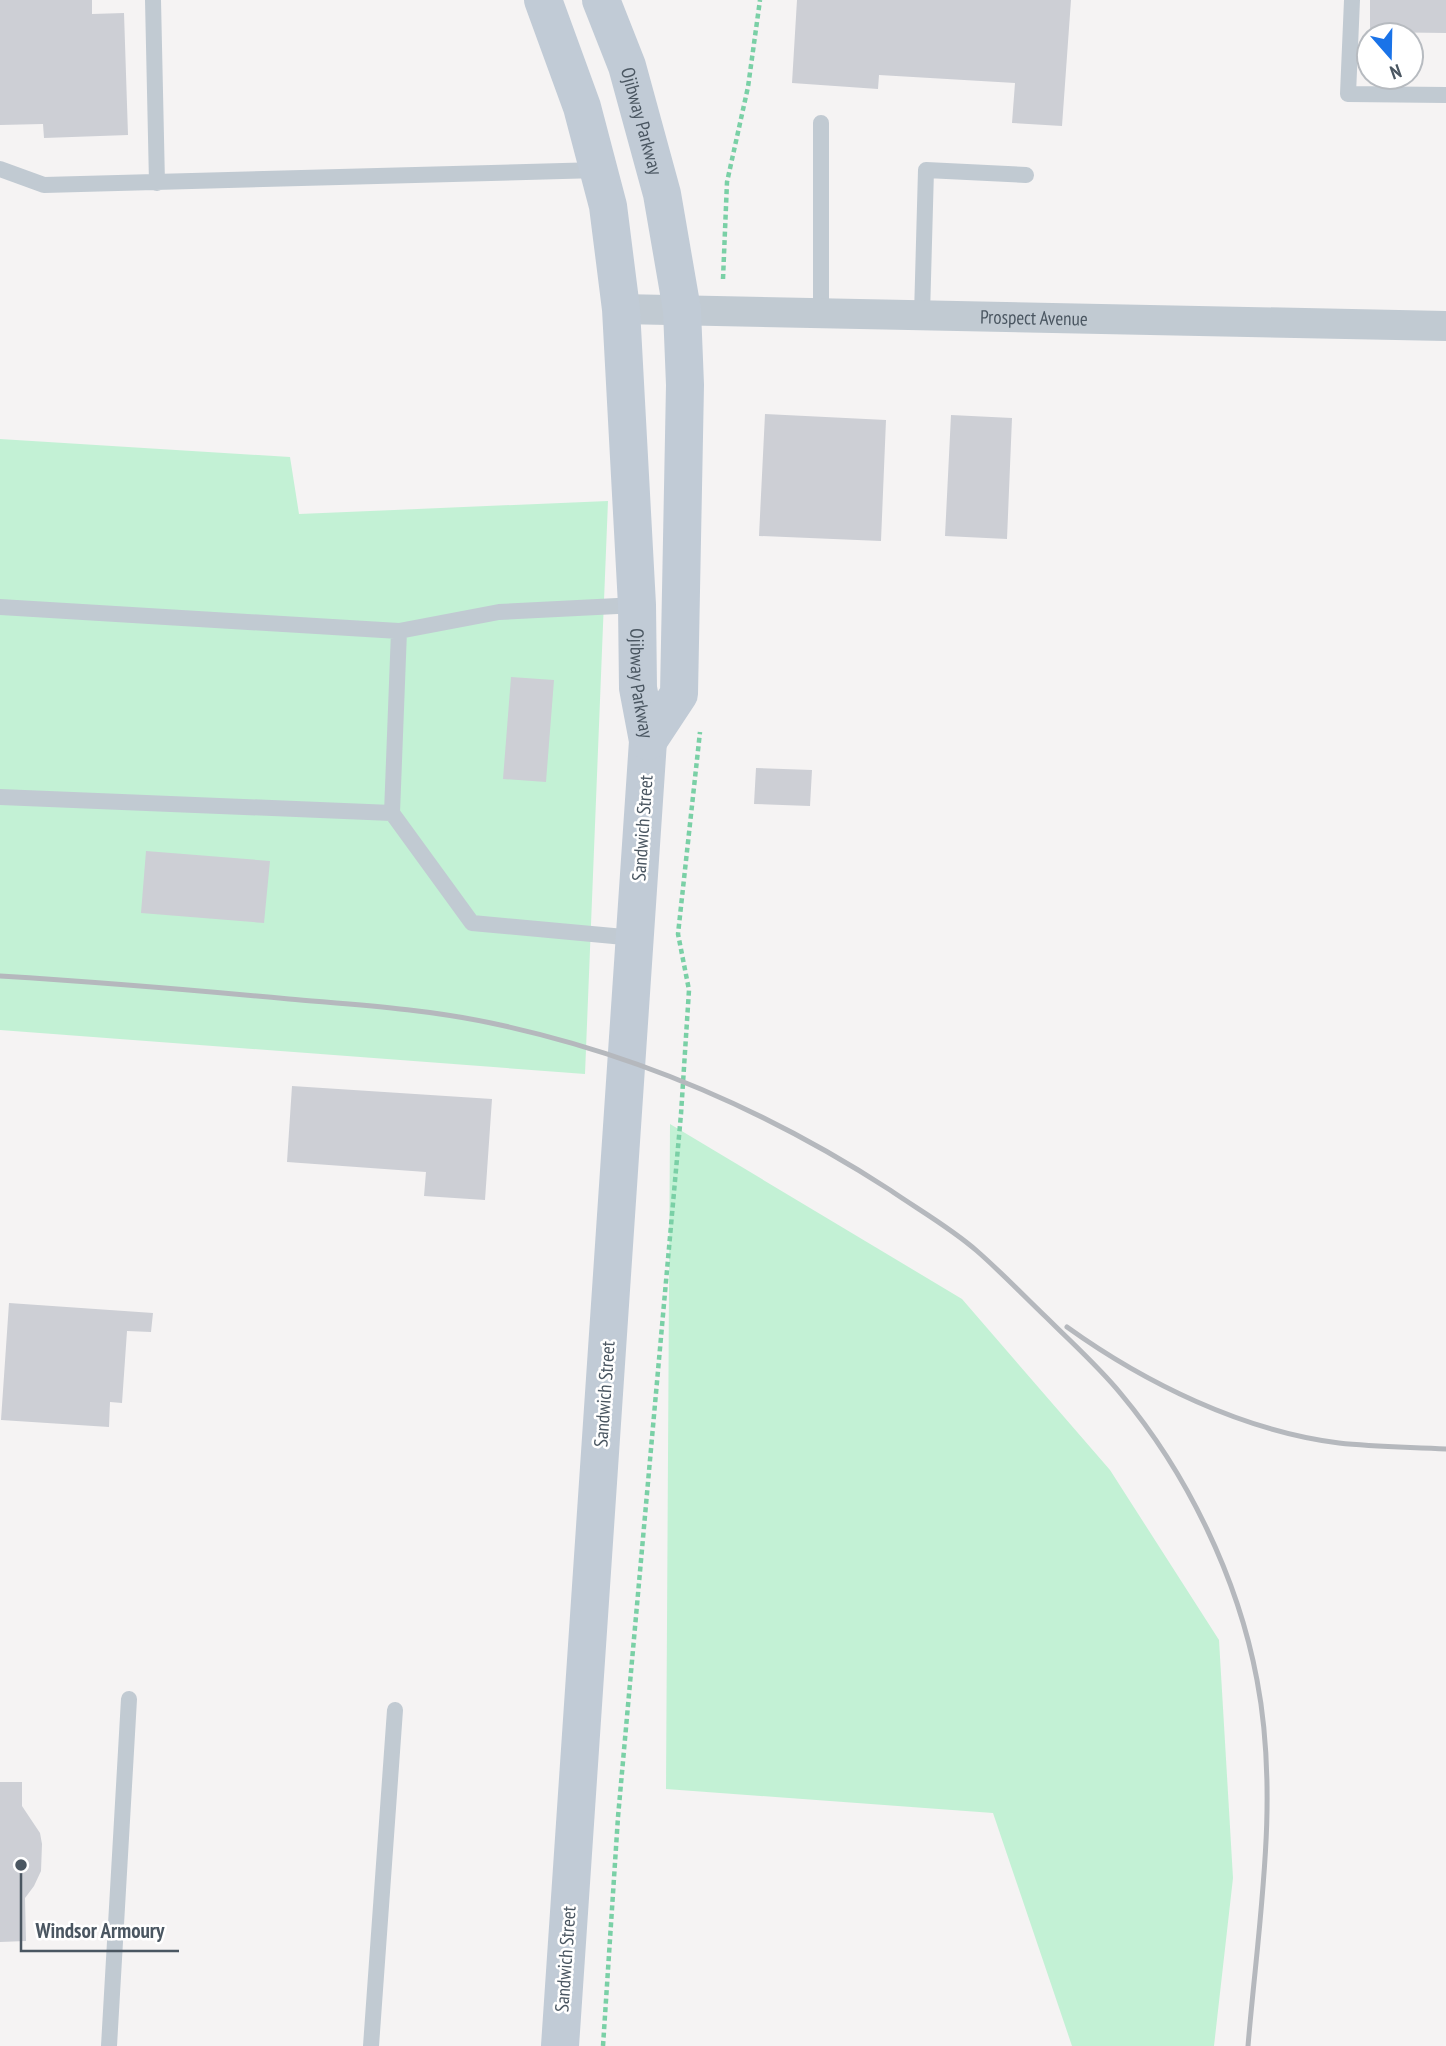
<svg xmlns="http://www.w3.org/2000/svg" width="1446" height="2046" viewBox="0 0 1446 2046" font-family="'PT Sans Narrow',sans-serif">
	<rect width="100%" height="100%" fill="#f5f3f3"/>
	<!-- green -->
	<path fill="#c3f1d5" d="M0,439L290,457L299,514L608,501L585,1074L0,1030Z
		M670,1124L962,1299L1110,1470L1219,1640L1233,1878L1214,2046H1072L993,1813L666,1789Z"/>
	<!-- building -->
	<path fill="#cdcfd5" d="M0,0H92V14L124,13L128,135L44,138L43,124L0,125Z
		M797,0H1071L1062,126L1012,123L1015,83L879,75L878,89L792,83Z
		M1370,0H1446V33L1370,32Z
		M765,414L886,420L881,541L759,536Z
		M951,415L1012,418L1007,539L945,536Z
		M511,677L554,680L546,782L503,779Z
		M756,768L812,770L810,806L754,804Z
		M146,851L270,861L264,923L141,913Z
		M292,1086L492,1099L485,1200L424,1196L426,1172L287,1162Z
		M9,1303L153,1313L151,1332L127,1331L122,1403L110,1402L109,1427L1,1420Z
		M0,1782H22V1806L40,1833L42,1844L41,1871L34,1886L25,1898L26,1941L0,1942Z"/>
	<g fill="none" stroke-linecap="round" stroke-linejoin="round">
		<!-- path -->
		<path stroke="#7ad0a6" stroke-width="4.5" stroke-dasharray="5 3.5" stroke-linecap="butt" d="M723,279L727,182L748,87L760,0
			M603,2046L618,1817L681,1114L689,990L678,934L700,732"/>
		<!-- service -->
		<path stroke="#c1cad2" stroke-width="16" d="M153,0L157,183
			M1352,0L1348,94L1446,95
			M0,169L44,185L599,170
			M821,315V123
			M922,315L926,170L1026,175
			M0,607L399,631L499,612L637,605
			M0,797L392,813L399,631
			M392,813L472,923L635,938
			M109,2046L129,1699
			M371,2046L395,1710"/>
		<!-- minor -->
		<path stroke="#c1cad2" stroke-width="30" id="s1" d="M621,309L1446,326"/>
		<!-- secondary -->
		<g stroke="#c1cbd6" stroke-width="38">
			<path id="s2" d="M543,0L582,107L608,206L621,309L637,605L638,688L648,741L560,2046"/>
			<path id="s3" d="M601,0L627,66L662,194L682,310L685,385L679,694L648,741"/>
		</g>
		<!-- rail -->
		<path stroke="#b5b8bd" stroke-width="5" d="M0,976C97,982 193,990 289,999C357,1005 425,1009 491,1023C634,1053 768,1111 890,1190C919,1210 951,1228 977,1251C1001,1272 1024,1296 1047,1318C1072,1343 1099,1367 1121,1394C1187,1473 1238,1578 1257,1680C1280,1800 1258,1925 1248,2046
			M1067,1327C1145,1383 1243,1431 1339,1443C1375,1447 1411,1447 1446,1449"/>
	</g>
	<g text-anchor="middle" stroke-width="5" stroke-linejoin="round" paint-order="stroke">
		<!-- street labels -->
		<g font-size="19" fill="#4a5661" stroke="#fff">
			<text dy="7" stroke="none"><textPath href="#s3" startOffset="128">Ojibway Parkway</textPath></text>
			<text dy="7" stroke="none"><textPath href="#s1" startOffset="413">Prospect Avenue</textPath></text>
			<text dy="7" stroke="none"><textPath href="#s2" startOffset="695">Ojibway Parkway</textPath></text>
			<text transform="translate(642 828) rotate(-86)" y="7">Sandwich Street</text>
			<text transform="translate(604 1394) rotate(-86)" y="7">Sandwich Street</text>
			<text transform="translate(565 1959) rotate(-86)" y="7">Sandwich Street</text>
		</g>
	</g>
	<!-- callouts -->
	<path fill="none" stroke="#4a5661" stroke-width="2.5" d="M21 1865L21 1951H179"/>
	<circle fill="#4a5661" stroke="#fff" stroke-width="2.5" cx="21" cy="1865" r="7"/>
	<g font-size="21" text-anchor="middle" font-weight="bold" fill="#4a5661" stroke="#fff" stroke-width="5" stroke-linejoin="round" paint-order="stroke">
		<text x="100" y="1938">Windsor Armoury</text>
	</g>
	<!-- north arrow -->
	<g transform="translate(1390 56) rotate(160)"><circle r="33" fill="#ffffff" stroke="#b7bbc0" stroke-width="2"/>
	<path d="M0-5L12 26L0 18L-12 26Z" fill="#1a73e8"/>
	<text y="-10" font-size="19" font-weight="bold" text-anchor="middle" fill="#4a5661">N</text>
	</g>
</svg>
